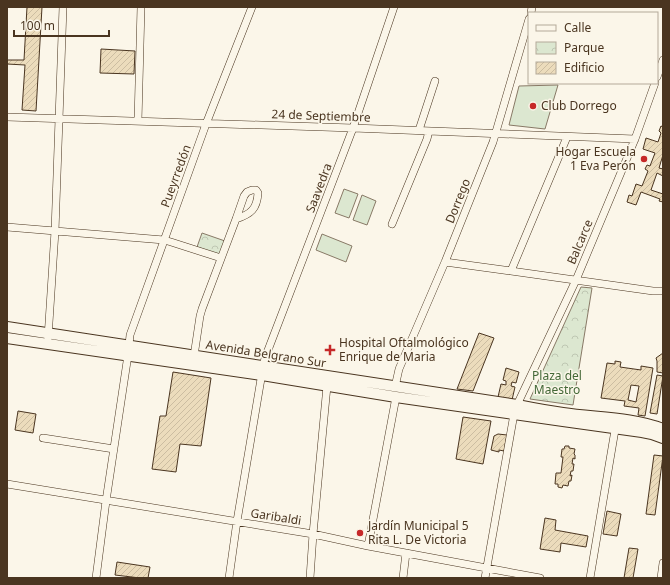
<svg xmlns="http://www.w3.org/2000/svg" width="670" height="585" viewBox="0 0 670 585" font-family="'Noto Sans',sans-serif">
	<defs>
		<pattern id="park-crowns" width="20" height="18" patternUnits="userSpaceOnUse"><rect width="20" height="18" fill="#dce7d0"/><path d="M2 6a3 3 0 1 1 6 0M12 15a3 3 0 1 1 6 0" fill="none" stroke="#bec7b2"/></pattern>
		<pattern id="building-hatch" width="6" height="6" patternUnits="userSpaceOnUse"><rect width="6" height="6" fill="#ecdcbc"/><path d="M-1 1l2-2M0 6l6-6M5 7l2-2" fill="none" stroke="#ccbda1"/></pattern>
	</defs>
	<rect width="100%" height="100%" fill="#fbf6e9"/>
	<!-- grass -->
	<path fill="#dce7d0" stroke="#887966" d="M558,85L545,129L509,125L519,86Z
		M344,189L358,194L349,218L335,213Z
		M362,195L376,201L367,225L353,220Z
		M322,234L352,246L346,262L316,250Z"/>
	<!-- park -->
	<path fill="url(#park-crowns)" stroke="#887966" d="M202,233L225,241L219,255L197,247Z
		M581,287L592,288L573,405L530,399Z"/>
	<!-- building -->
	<path fill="url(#building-hatch)" stroke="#4a3520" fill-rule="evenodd" d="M27,7H44H42L36,111L22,110L25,65L7,64V60H24Z
		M101,49L135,51L134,74L100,73Z
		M661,126L663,127V155L659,168L663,169V176L657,173L651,190L663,194V202L659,201L660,199L641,192L636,205L627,202L629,195L632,196L636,184L642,186L648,171L645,169L647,165L650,166L655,153L643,149L646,138L658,142L661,133L659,131Z
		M479,333L494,338L473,391L457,389Z
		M663,353V373L657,372V361L656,358Z
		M615,361L621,362L620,367L641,370V366L653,368L645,416L638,415L639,408L624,406L625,401L601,398L607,363L615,364ZM631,385L639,386L636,402L628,400Z
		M506,368L519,372L516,383L512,382L511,386L515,387L512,400L498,397L501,384L506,385V381L503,380Z
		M173,372L211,378L201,446L180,444L176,472L152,469L160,416H166Z
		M657,375L663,376L657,414L650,413Z
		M18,411L36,414L33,433L15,430Z
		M463,417L491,421L483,464L456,459Z
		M498,434L507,435L504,451L499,450V452L491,450L494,436Z
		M565,446H569V448L575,449L574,454L575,455V459L573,458L572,464H574L573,471H571L570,476L572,475L571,481H569L568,486L563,485L562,488L558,487V484H555L556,473H561L563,457H561L562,449H564Z
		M654,455L663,456L655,515L646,514Z
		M607,511L621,514L617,536L603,534Z
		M545,518L556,520L555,530L588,536L586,547L561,543L560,552L540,549Z
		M629,548L638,549L633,578H624Z
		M117,562L150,567L148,578H140L115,575Z"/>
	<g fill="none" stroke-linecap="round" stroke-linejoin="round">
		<!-- minor casing -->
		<g stroke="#4a3520" stroke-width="8">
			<path id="minor" d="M531,13L532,7
				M657,77L663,60
				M7,117L353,128L635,139
				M138,121L141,7
				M419,130L435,81
				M392,224L427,139L429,131
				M7,227L164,240L171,242L221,258
				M445,262L511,271L653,291H663
				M511,271L567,137
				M48,338L55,231L63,7
				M194,356L200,316L202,309L236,219L244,196L247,192L252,190H256L258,193C257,209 251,214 236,219
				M395,387L399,369L445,262L493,142L529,19
				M43,438L114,449
				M7,484L313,534L368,546L540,578
				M368,546L396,397
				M96,578L106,501L128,355L130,335L206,124L252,7
				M229,578L237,521L263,367L265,358L353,128L394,7
				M310,578L313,534L327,386
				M403,578L406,553
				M485,578L514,414L517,405L576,280L635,139L655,83
				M590,578L616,424
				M661,578L663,563"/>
		</g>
		<!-- highway casing -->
		<g stroke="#4a3520" stroke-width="12">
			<path id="highway" d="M7,327L517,405C532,408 548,411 563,413C596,418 631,417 663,429
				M7,338L262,375L396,397L563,421L642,432L652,434L663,438"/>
		</g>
		<!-- minor -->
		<use href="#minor" stroke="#fbf6e9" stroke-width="7"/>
		<!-- highway -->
		<use href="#highway" stroke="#fbf6e9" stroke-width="10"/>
	</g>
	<!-- markers -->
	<g fill="#c62828" stroke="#fbf6e9" stroke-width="1.5">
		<circle cx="533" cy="106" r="4"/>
		<circle cx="644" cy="159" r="4"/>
		<path d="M328 344h4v4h4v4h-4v4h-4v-4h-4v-4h4z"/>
		<circle cx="360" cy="533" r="4"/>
	</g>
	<g text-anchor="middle" stroke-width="3" stroke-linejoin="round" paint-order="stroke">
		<!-- poi labels -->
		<g font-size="12" fill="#4a3520" stroke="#fbf6e9" text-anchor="start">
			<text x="541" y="110">Club Dorrego</text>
			<text x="636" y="156" text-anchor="end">Hogar Escuela<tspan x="636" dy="14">1 Eva Perón</tspan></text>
			<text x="339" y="347">Hospital Oftalmológico<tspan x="339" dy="14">Enrique de Maria</tspan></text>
			<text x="368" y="530">Jardín Municipal 5<tspan x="368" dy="14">Rita L. De Victoria</tspan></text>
		</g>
		<!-- street labels -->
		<g font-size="12" fill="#4a3520" stroke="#fbf6e9">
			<text transform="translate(321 116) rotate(2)" y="4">24 de Septiembre</text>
			<text transform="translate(176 176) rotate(-70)" y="4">Pueyrredón</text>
			<text transform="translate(319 188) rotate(-69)" y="4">Saavedra</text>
			<text transform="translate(458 201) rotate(-68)" y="4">Dorrego</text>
			<text transform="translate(580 242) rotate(-67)" y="4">Balcarce</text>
			<text transform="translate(266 354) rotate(9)" y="4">Avenida Belgrano Sur</text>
			<text transform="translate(276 517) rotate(9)" y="4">Garibaldi</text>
		</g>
		<!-- park labels -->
		<g font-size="12" fill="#436837" stroke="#fbf6e9">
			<text x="557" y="380">Plaza del<tspan x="557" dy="14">Maestro</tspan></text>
		</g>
	</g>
	<!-- border -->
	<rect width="670" height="585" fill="none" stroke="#4a3520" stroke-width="16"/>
	<!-- legend -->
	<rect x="528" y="12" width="130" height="72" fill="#fbf6e9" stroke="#b4a999"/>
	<rect x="536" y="25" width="20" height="6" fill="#fbf6e9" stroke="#b4a999"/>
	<text x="564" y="32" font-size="12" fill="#4a3520">Calle</text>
	<rect x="536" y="42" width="20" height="12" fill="url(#park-crowns)" stroke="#b4a999"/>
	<text x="564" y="52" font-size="12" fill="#4a3520">Parque</text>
	<rect x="536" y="62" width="20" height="12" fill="url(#building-hatch)" stroke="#b4a999"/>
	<text x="564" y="72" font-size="12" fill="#4a3520">Edificio</text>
	<!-- scale -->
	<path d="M14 30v6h95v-6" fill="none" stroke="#4a3520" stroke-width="2"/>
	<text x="20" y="30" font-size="12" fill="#4a3520" stroke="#fbf6e9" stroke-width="3" paint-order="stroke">100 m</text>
</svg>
